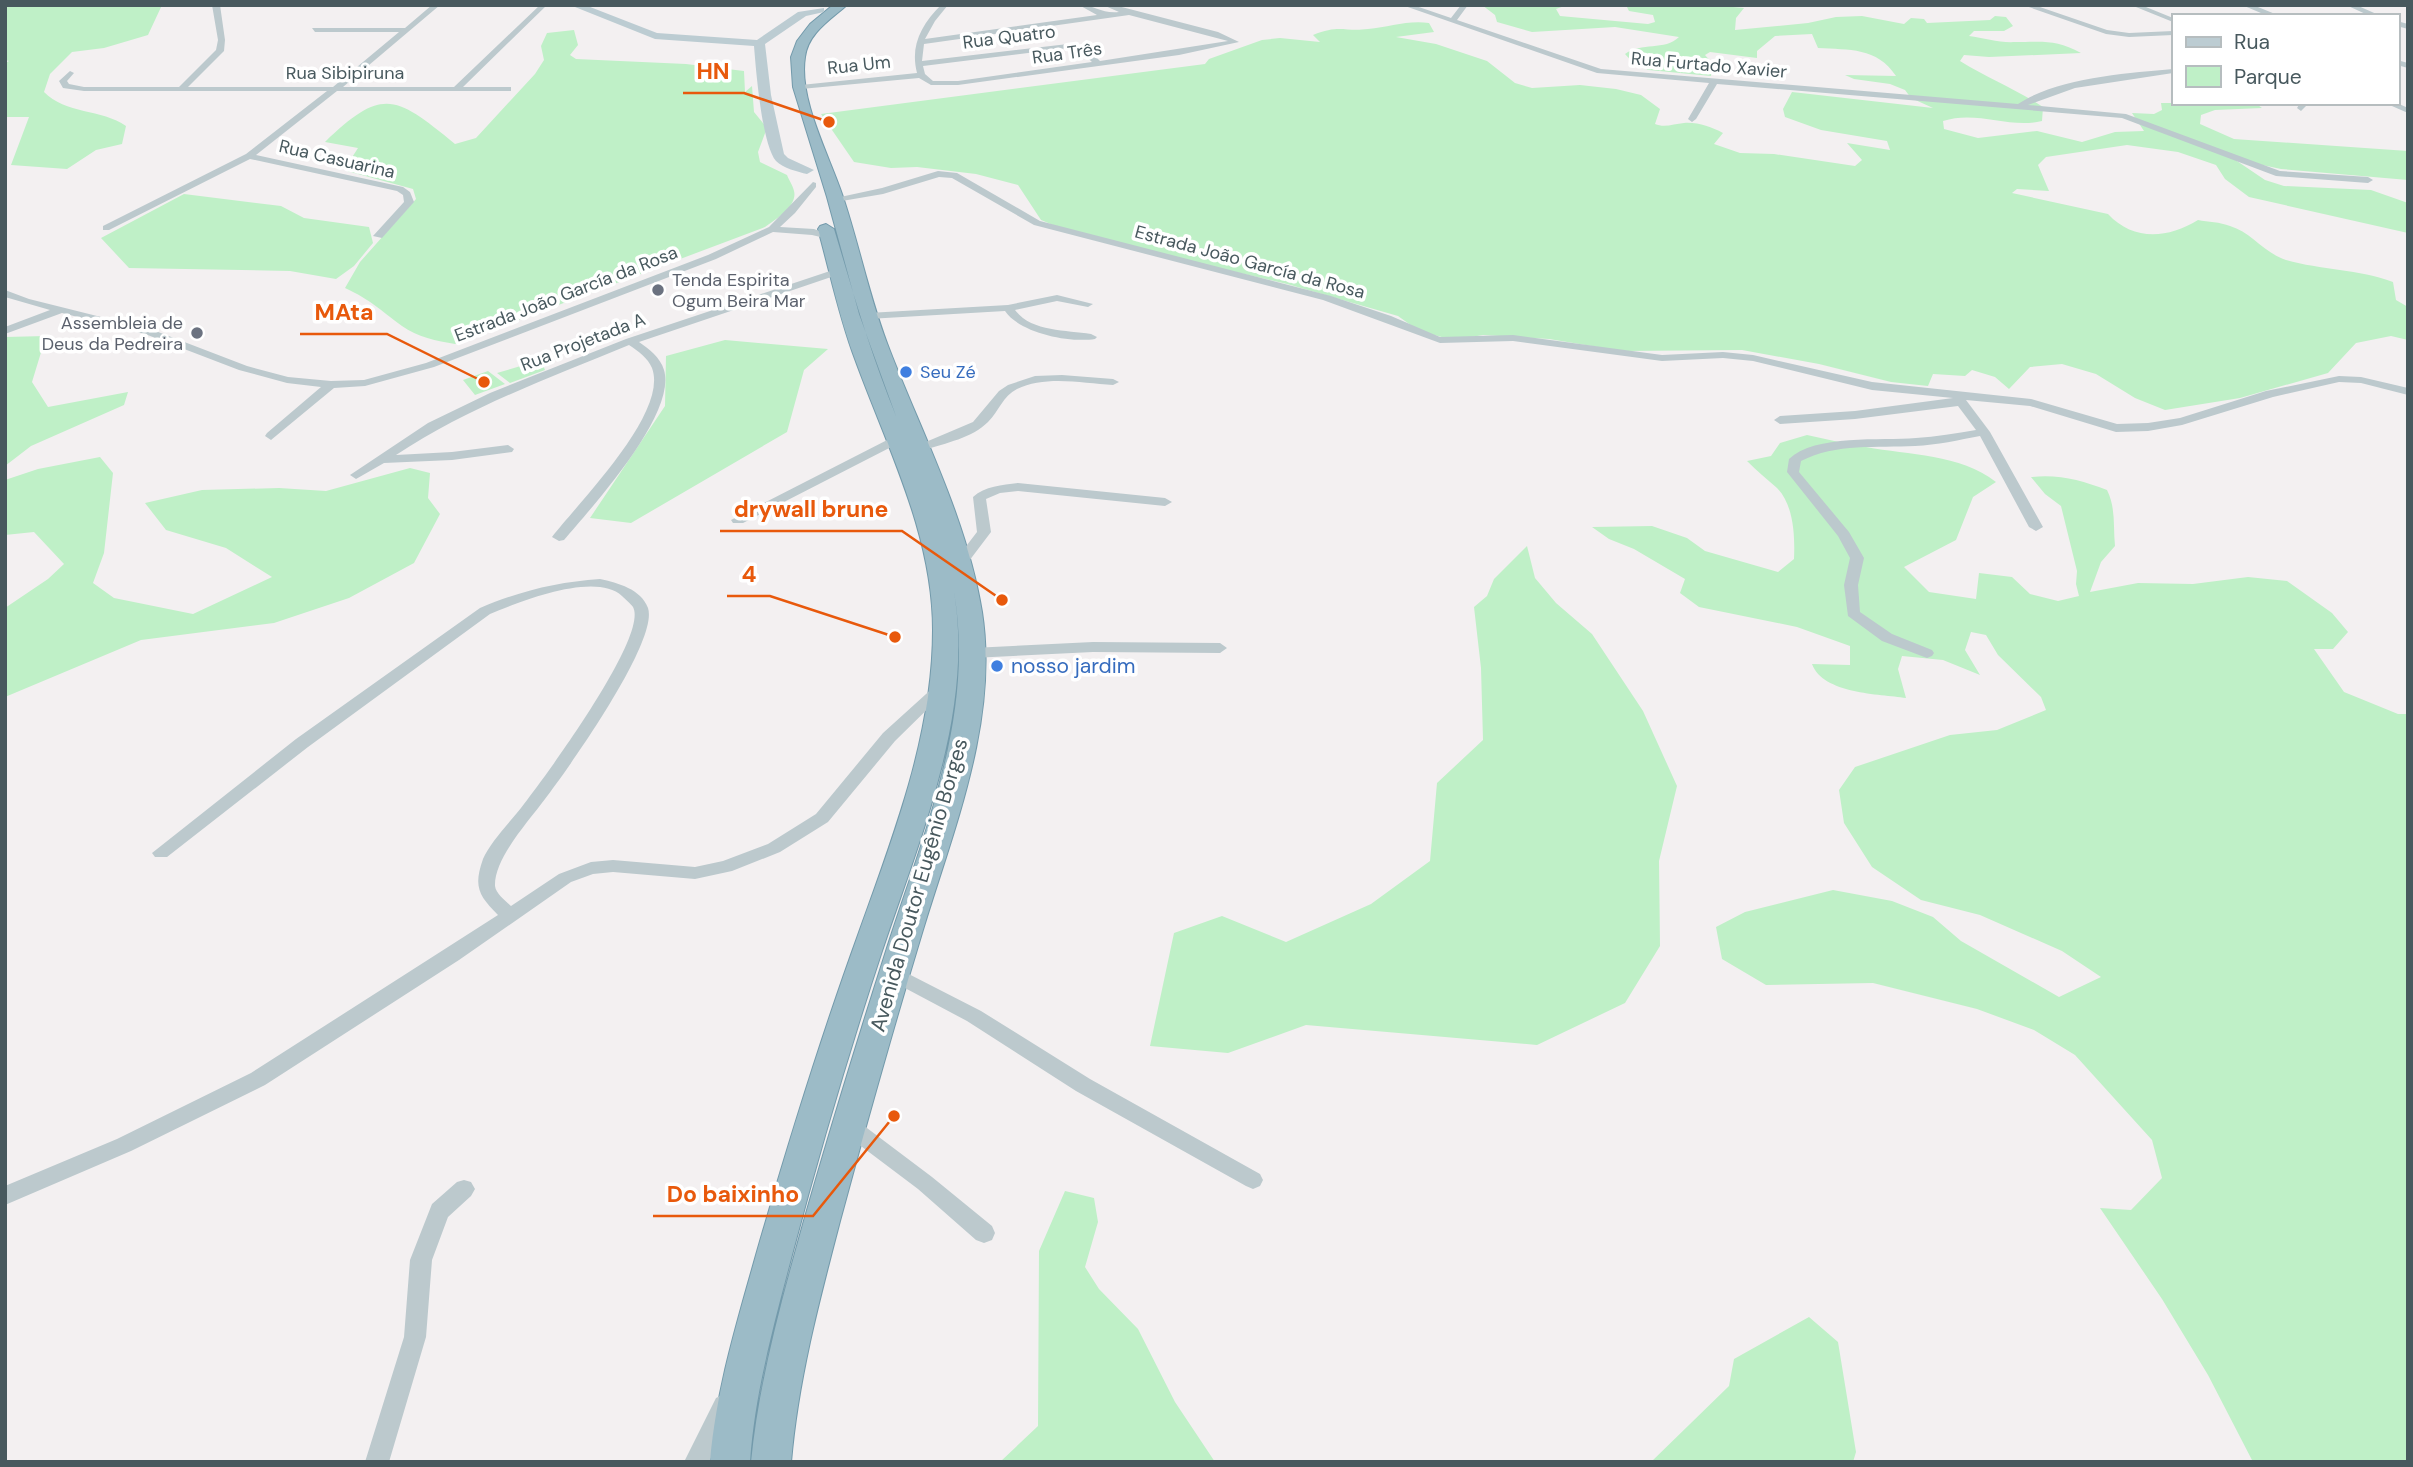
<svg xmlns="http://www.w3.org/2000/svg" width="2413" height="1467" viewBox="0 0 2413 1467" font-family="'DM Sans',sans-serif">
	<rect width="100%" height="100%" fill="#f3f0f1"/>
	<!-- green -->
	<path fill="#bff0c7" d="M5,5H162L148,35L104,48L72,52L50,74L44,92C65,114 102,109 126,126L122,144L96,150L67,169L11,165L29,117H5V63L9,61L5,60Z
		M1482,5H1567L1556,9L1560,16L1648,24L1655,22L1653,15L1629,11L1626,5H1712L1744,8L1736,18L1735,30L1808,23L1836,17L1862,16L1904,24L1911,18L1924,19L1927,23L1990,20L1995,16L2006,17L2013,26L2004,31H1974L1969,36C1984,38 2000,43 2015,42C2043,42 2056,39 2081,53L1989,57L1964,55L1960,61C1987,78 2016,89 2043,107L2042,121C2009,129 1977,110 1943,121L1944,129L1978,138L2037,131L2082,142L2115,132L2144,131L2132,113L2154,114L2162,110L2161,103H2255L2262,108L2215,110L2201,115L2200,124L2234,139L2408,151V180L2281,169L2234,159L2265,180L2284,186L2371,190L2408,203V233L2249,197L2225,179L2216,165L2178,152L2127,145L2046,157L2038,165L2049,191L2017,189L2012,193L2108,214C2133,241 2167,239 2198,220C2208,222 2220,222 2230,226C2251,232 2264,253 2286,260C2321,270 2359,269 2393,282L2396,300L2408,307V340L2391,336L2356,343L2328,373L2240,398L2165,410L2135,398L2096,374L2062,364L2030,367L2009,389L1995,377L1972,370L1965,376L1933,374L1928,386L1891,382L1819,364L1742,350L1622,351L1549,339L1483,335L1453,340L1419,331L1398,316L1287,284L1133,248L1053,225L1041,220L1018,185L976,174L917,167L891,168L854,162L821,114L1205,64L1209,59L1262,40L1280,38L1320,42L1313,35C1340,24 1344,32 1368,29C1389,27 1408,20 1429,23L1434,32L1396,37L1436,44L1487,61L1515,83L1532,88L1580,85L1616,89L1641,95L1660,109L1655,124C1664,128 1674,124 1684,123C1698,122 1711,127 1723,133L1714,144L1740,153L1774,154L1855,166L1862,160L1847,143L1890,150L1887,141L1821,130L1785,117L1783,109L1792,92L1933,108L1911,98L1905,90L1890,84L1854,79L1845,75L1896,76C1877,47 1849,50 1818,48L1812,34L1775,36L1757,51V58L1710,52L1705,55L1713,64L1711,76L1649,70L1636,66L1625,54C1641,42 1665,51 1679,37L1615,27L1532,32L1497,22L1495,15Z
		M574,30L578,45L570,55L576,59L686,64L744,71L745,92L752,86L754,112L767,128L758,152L760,162L787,175C789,180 793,186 794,191C798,206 775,220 765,227L455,344C437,341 417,337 402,326C380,310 371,300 345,288L360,262L416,199L413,189L347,171L349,162L358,148L325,142C383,86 396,96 455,144L476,138L535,74L544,60L541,46L547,33Z
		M184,194L281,206L304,218L369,227L373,243L354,266L336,279L290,271L129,268L101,238Z
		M46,336L32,382L48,407L128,392L124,405L31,446L5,466V337Z
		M725,340L828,349L804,370L787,432L631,523L590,518L665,406L666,356Z
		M541,360L545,370L510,383L497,373Z
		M488,371L505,384L475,395L463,380Z
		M1807,435C1827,439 1846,444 1866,447C1909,455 1960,454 1996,482L1973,497L1956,540L1904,567L1929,592L1976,599L1979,573L2012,577L2030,594L2058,601L2079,596L2076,584L2077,571L2061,506L2045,494L2031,477C2059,474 2081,480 2107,490C2116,508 2113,526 2115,546L2101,562L2090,592L2138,583L2193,584L2248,577L2287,581L2332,613L2348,632L2333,649H2314L2344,692L2398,714H2408V1462H2253L2208,1375L2162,1299L2100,1208L2131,1210L2162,1178L2152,1140L2075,1055L2034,1030L1977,1009L1873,983L1766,985L1722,959L1716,927L1745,912L1833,890L1892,901L1933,917L1961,941L2059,997L2101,977L2062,951L1980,915L1921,900L1872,867L1844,823L1839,790L1855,767L1950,735L1997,730L2046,710L2041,697L1998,655L1986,635L1971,632L1965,650L1980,675L1943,660L1902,656L1898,669L1906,698C1879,694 1823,694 1812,664L1850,665V646L1797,627L1699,607L1680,593L1685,579L1634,549L1609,539L1592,527L1652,526L1687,538L1705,551L1778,572L1794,559C1795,537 1794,505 1777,488C1767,479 1757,471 1747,461L1771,456L1780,443Z
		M100,457L113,473L104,553L93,583L114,598L193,614L272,577L226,548L166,530L145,503L202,490L279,488L326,491L410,468L430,473L428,498L440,514L414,563L349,598L274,623L141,640L5,697V608L48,579L64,564L34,532L5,535V480L38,469Z
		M1527,546L1535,578L1556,603L1592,634L1643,711L1677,786L1659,861L1660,946L1625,1003L1537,1045L1306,1025L1228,1053L1150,1046L1174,933L1222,916L1286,942L1371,904L1430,861L1437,783L1483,740L1481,668L1474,607L1487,596L1494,579Z
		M1065,1191L1094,1198L1098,1222L1085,1267L1099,1289L1138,1329L1175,1402L1215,1462H1000L1038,1426L1039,1251Z
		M1809,1317L1838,1342L1856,1452L1853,1462H1651L1729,1386L1734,1359Z"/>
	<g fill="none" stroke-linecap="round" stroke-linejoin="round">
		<!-- trunk casing -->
		<g stroke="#739aab" stroke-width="2">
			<path id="trunk" d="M833,5H847C830,20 808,33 805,57C798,99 830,157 843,197C860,248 870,301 890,351C923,436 967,520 982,612C999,721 953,830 922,933C893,1029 866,1125 840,1221C819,1301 798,1380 791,1462H751C759,1381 781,1303 803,1224C829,1133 857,1042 886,951C924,832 977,713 953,586C976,709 920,837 882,951C849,1051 819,1153 792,1255C774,1324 755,1391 750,1462H710C716,1390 737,1323 756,1255C787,1147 820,1040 858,935C893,837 933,736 933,630C933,534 887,447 855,359C839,317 830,272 818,229L820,226L826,224L834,229C853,292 871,355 896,416L859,314L827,197L793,87L791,57L797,41L810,24Z"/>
		</g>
		<!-- minor -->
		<path fill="#bcc9cd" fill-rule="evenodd" d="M212,5H220L225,40L224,51L188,87H333L399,32H315L312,28H405L432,5H440L343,87H454L540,5H547L463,87H511V91H337L256,155L403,187L410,192L414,202L382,238L373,236L404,202L403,195L397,191L250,159L109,230H103V226L246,154L327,91H84L63,88L59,81L70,71L74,73L67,81L69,84L84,87H179L216,50L218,40Z
			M941,5H948L935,21L925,39L1097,15L1079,5C1095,5 1102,14 1119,12L1103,5H1114L1218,32L1239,42L1179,55L958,85H931L919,78L801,89L797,87L801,85L917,73C910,46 921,25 941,5ZM1129,15L1228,41L1100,61L1086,47L1068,44L922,61L924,44ZM1068,48L1080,51L1092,62L958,81H933L925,74L923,66Z
			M1402,5H1413L1451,18L1461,5H1468L1457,20L1601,69L2018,104C2057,78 2127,73 2173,69V73L2075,88L2028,105L2126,114L2280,171L2368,177L2373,180L2368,183L2276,176L2122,118L1717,84L1696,119L1692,122L1688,119L1709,83L1597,73Z
			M2023,5H2034L2107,30L2129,33L2173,31V35L2129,37L2106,34Z
			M2131,5H2141L2173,18V22Z
			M2242,5H2253L2280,16H2268Z
			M2346,5H2356L2381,16H2370Z
			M2397,21L2408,24V29L2397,26Z
			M2397,60L2408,63V68L2397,65Z
			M2300,103H2309L2301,111L2297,108Z
			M2385,103H2397L2408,108V113Z
			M938,171L957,173L1040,221L1331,296L1391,316L1440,337L1513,335L1662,355L1723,352L1753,355L1872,382L2031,399L2117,424L2148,423L2180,418L2266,391L2339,376L2361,377L2408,388V395L2361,383L2339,382L2273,397L2182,425L2148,431L2116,432L2030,406L1966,400L1990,432L2043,527L2036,531L2029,527L1980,436C1959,440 1937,445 1915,446C1877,448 1836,443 1801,461L1799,472L1849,532L1864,558L1858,585L1860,612L1892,634L1932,650L1934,653L1932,656L1927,658L1882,641L1848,616L1844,585L1850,558L1838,536L1787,472L1789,459C1815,434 1881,441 1916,438C1936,437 1956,433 1976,430L1958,406L1855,419L1780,424L1774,420L1780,416L1855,411L1953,398L1872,390L1753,361L1723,358L1662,361L1513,341L1440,343L1323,300L1034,225L952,178L939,177L883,194L836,202L831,199L882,188Z
			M813,182L816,183V187L795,213L780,227L814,229L833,236V240L812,235L773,232L716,259L434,367L365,386L334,388L271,440L265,436L267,433L321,387L287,383L239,370L145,334L62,313L5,334V327L50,310L5,297V290L29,299L153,330L247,366L288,377L331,381L364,380L426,363L708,255L769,227Z
			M836,269L840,270V274L639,342C649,349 660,357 664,370C677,414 592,507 564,540L559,541L552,537C578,503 669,413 652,368C648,358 638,351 629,345C549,378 469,407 396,455L452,452L508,445L514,449L512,452L452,460L384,463L356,479L350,475L428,423L490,393L626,339Z
			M1057,295L1093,304L1088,307L1057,301L1015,310C1031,332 1066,330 1091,334L1097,337L1095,339C1069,343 1020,333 1005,311L868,319L863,316L868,313L1008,305Z
			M1062,375L1113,379L1119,382L1113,385C1083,383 1045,375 1017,389C1003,396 999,411 988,422C972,438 946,443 924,450H916L914,447L973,422L999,391L1008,385L1035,376Z
			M895,436L899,437V443L743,523H733L731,520Z
			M1018,483L1165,498L1172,502L1165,506L1018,491L1000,493L986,499L991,532L966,565H956L954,562L977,532L973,497C985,486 1002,485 1018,483Z
			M600,579C618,583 641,589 648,608C659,641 568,769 545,799C529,821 494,858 495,886C496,894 505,900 511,906L559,874L591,862L613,860L695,867L723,861L768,844L816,814L883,733L936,685H946L949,688L895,741L828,822L780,852L732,871L695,879L613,872L593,874L571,882L459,960L265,1085L131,1151L5,1205V1186L117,1139L251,1073L498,915C479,896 473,887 483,859C490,842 513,819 524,804C545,777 649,636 633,607C631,604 625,599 622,596C595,571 519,602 490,614L308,747L167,857H155L152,853L296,739L480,608C520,591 557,582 600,579Z
			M1093,642L1220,643L1227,648L1220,653L1093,652L972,658L965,653L972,648Z
			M895,967L981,1011L1090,1079L1260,1174L1263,1180L1260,1186L1253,1189L1246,1186L1076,1091L967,1021L888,979L886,974L888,969Z
			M848,1116L855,1119L932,1177L992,1226L995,1233L992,1240L984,1243L976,1240L918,1189L841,1131L838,1125L841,1119Z
			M464,1180L471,1182L475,1189L471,1196L448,1217L432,1260L426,1337L389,1462H365L404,1337L410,1260L432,1204L457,1182Z
			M724,1394L732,1398L736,1406L709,1462H684L716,1398Z"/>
		<!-- secondary -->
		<path fill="#bcccd2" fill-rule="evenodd" d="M570,5H585L657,33L757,40L798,12L824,8V12L806,16L765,44L771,95L784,154L788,158L814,170L807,174C798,172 783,168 776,161C762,145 756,70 754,46L655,39Z"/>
		<!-- trunk -->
		<use href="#trunk" fill="#9cbbc7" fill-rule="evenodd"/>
	</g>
	<!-- markers -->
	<g fill="#6b7280" stroke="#fff" stroke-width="2.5">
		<circle cx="658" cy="290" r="7"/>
		<circle cx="197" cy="333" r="7"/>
	</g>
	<g fill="#3f7fe0" stroke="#fff" stroke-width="2.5">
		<circle cx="906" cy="372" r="7"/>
		<circle cx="997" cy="666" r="7"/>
	</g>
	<g text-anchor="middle" stroke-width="7" stroke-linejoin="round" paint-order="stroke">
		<!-- far-street labels -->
		<g font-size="18" fill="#48595e" stroke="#fff">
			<text transform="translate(1009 37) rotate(-7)" y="6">Rua Quatro</text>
			<text transform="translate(1067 53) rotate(-8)" y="6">Rua Três</text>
			<text transform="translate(859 65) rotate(-6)" y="6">Rua Um</text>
			<text transform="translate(1709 65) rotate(5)" y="6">Rua Furtado Xavier</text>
			<text x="345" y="79">Rua Sibipiruna</text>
			<text transform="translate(337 159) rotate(13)" y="6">Rua Casuarina</text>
			<text transform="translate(1250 262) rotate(15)" y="6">Estrada João García da Rosa</text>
			<text transform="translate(566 294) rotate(-21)" y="6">Estrada João García da Rosa</text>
			<text transform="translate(583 342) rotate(-21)" y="6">Rua Projetada A</text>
		</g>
		<!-- far-worship labels -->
		<g font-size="18" fill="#5b616d" stroke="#fff" text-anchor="start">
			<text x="672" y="286">Tenda Espirita<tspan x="672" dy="21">Ogum Beira Mar</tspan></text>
			<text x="183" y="329" text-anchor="end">Assembleia de<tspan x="183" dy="21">Deus da Pedreira</tspan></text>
		</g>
		<!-- far-shop labels -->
		<g font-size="18" fill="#366cbe" stroke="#fff" text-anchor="start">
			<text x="920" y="378">Seu Zé</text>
		</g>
		<!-- shop labels -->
		<g font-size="21" fill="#366cbe" stroke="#fff" text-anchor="start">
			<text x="1011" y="673">nosso jardim</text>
		</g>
		<!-- street labels -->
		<g font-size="21" fill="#48595e" stroke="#fff">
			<text transform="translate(919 885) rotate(-74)" y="7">Avenida Doutor Eugênio Borges</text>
		</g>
	</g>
	<!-- callouts -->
	<path fill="none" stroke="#e8590c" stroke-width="2.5" d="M829 122L744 93H683M484 382L387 334H300M1002 600L902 531H720M895 637L770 596H727M894 1116L813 1216H653"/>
	<g fill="#e8590c" stroke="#fff" stroke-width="2.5">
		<circle cx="829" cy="122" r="7"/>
		<circle cx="484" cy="382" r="7"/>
		<circle cx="1002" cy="600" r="7"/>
		<circle cx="895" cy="637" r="7"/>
		<circle cx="894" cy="1116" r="7"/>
	</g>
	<g font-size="23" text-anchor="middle" font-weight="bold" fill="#e8590c" stroke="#fff" stroke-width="7" stroke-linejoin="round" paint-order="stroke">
		<text x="713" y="79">HN</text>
		<text x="344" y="320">MAta</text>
		<text x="811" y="517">drywall brune</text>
		<text x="749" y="582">4</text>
		<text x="733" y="1202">Do baixinho</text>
	</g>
	<!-- border -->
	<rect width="2413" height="1467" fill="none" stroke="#48595e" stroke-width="14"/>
	<!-- legend -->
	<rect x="2172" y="14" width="228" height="91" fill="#ffffff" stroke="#b6bdbf" stroke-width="2"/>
	<rect x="2186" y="37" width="35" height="10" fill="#bcccd2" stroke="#b6bdbf" stroke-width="2"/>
	<text x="2234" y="49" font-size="21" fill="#48595e">Rua</text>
	<rect x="2186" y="66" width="35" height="21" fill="#bff0c7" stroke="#b6bdbf" stroke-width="2"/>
	<text x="2234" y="84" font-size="21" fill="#48595e">Parque</text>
</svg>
